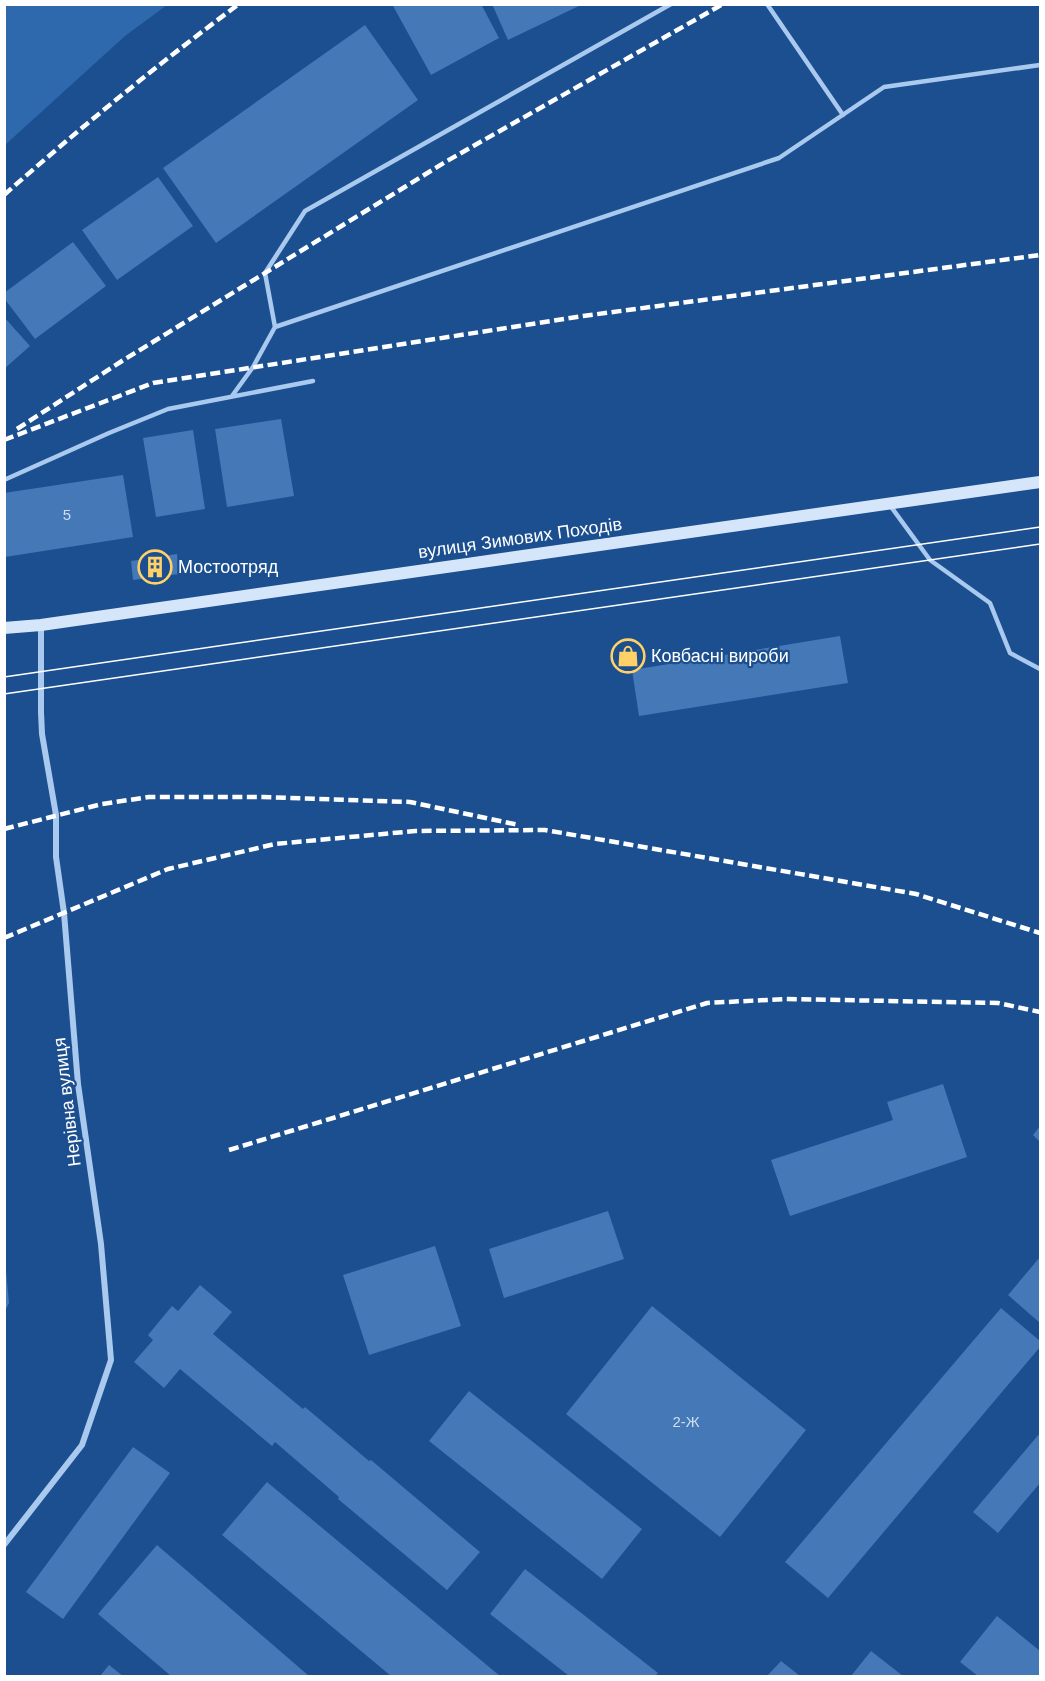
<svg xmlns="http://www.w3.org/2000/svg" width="1045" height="1681" viewBox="0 0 1045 1681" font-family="Helvetica,sans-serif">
	<rect width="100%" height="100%" fill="#1b4f8f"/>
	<!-- green -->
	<path fill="#2e69ad" d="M5,4H167V5L125,36L5,145Z"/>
	<!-- building -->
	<path fill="#4478b7" d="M392,4H481L499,38L431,75Z
		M492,4H583L508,40Z
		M365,25L418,100L216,243L163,168Z
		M158,177L193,226L117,280L82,230Z
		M73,242L106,286L35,339L4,298V293Z
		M4,317L30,346L4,369Z
		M281,419L294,496L227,507L215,429Z
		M193,430L205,509L156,517L143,438Z
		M123,475L133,537L5,557L4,493Z
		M177,554L179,574L133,580L131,561Z
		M840,636L848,683L639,716L632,670Z
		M943,1084L967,1157L790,1216L771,1160L893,1120L887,1102Z
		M1040,1126V1142L1033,1135Z
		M608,1211L624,1259L504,1298L489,1249Z
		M435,1246L461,1326L369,1355L343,1275Z
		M1040,1257V1323L1008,1295Z
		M4,1271H6L9,1303L4,1313Z
		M200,1285L232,1312L213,1334L303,1409L305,1407L369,1461L371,1460L480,1552L447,1590L338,1499L339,1497L275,1442L272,1446L180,1369L164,1388L134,1362L153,1340L148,1335L172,1306L178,1311Z
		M652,1306L806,1430L720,1537L566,1414Z
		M1001,1308L1040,1341V1347L828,1598L785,1562Z
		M469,1391L642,1529L602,1579L429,1441Z
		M1040,1433V1483L998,1533L973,1512Z
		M133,1447L170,1473L63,1619L26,1592Z
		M267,1482L500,1676H391L222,1535Z
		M157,1545L309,1676H171L98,1614Z
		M525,1569L658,1673L655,1676H569L490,1614Z
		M997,1616L1040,1651V1676H978L960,1662Z
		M871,1651L903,1676H851Z
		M781,1661L800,1676H767Z
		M109,1665L123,1676H100Z"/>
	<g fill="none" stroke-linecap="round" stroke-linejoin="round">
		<!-- service -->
		<path stroke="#a9c9ee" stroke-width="4.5" d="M767,4L843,115
			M275,327L265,273L305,211L671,4
			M232,396L253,367L275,327L779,158L884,87L1040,65
			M4,480L109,433L168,409L313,381
			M889,504L930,560L990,603L1010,653L1040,669"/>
		<!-- minor -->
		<path stroke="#a9c9ee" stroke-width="6" d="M4,1545L82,1445L111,1360L101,1244L78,1084L64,913L56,857V815L42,734L41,712V625"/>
		<!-- secondary -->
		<path stroke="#d6e6fa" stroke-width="12" d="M4,628L41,625L1040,482"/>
		<!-- tram -->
		<path stroke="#fff" stroke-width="1.5" d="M4,677L1040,527
			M4,694L1040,544"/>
		<!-- rail -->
		<path stroke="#fff" stroke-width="4.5" stroke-dasharray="10 4.5" stroke-linecap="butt" d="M4,195C80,128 158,64 239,4
			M17,429L122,361L447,161L723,4
			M4,440L153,383L583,316L1040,255
			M4,829L102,804L149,797H262L410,802L519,825
			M4,938L168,869L275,844L415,831L545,830L916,894L1040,933
			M229,1150L707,1003L785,999L998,1003L1040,1012"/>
	</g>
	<!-- icons -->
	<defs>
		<g id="building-ring" transform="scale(1.725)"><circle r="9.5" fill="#1b4f8f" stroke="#ffd166" stroke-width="1.5"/><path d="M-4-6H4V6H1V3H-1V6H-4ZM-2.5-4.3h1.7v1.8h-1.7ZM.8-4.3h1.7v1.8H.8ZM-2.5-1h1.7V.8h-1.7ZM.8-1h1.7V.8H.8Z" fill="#ffd166"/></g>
		<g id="shop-ring" transform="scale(1.725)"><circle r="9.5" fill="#1b4f8f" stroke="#ffd166" stroke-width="1.5"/><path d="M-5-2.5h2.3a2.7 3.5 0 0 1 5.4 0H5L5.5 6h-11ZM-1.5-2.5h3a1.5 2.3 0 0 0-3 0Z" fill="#ffd166"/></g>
	</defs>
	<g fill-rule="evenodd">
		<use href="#building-ring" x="155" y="567"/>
		<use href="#shop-ring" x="628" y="656"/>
	</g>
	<g text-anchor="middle" stroke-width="4.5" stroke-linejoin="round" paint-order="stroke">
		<!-- number labels -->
		<g font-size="15" fill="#d0dded">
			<text x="67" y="520">5</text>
			<text x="686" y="1427">2-Ж</text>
		</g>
		<!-- street labels -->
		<g font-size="18" fill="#fff" stroke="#1b4f8f">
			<text transform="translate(520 538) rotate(-8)" y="6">вулиця Зимових Походів</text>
			<text transform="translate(67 1102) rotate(-97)" y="6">Нерівна вулиця</text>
		</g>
		<!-- poi labels -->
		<g font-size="18" fill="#fff" stroke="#1b4f8f" text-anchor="start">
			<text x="178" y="573">Мостоотряд</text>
			<text x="651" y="662">Ковбасні вироби</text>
		</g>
	</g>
	<!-- border -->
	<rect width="1045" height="1681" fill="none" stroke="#ffffff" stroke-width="12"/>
</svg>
